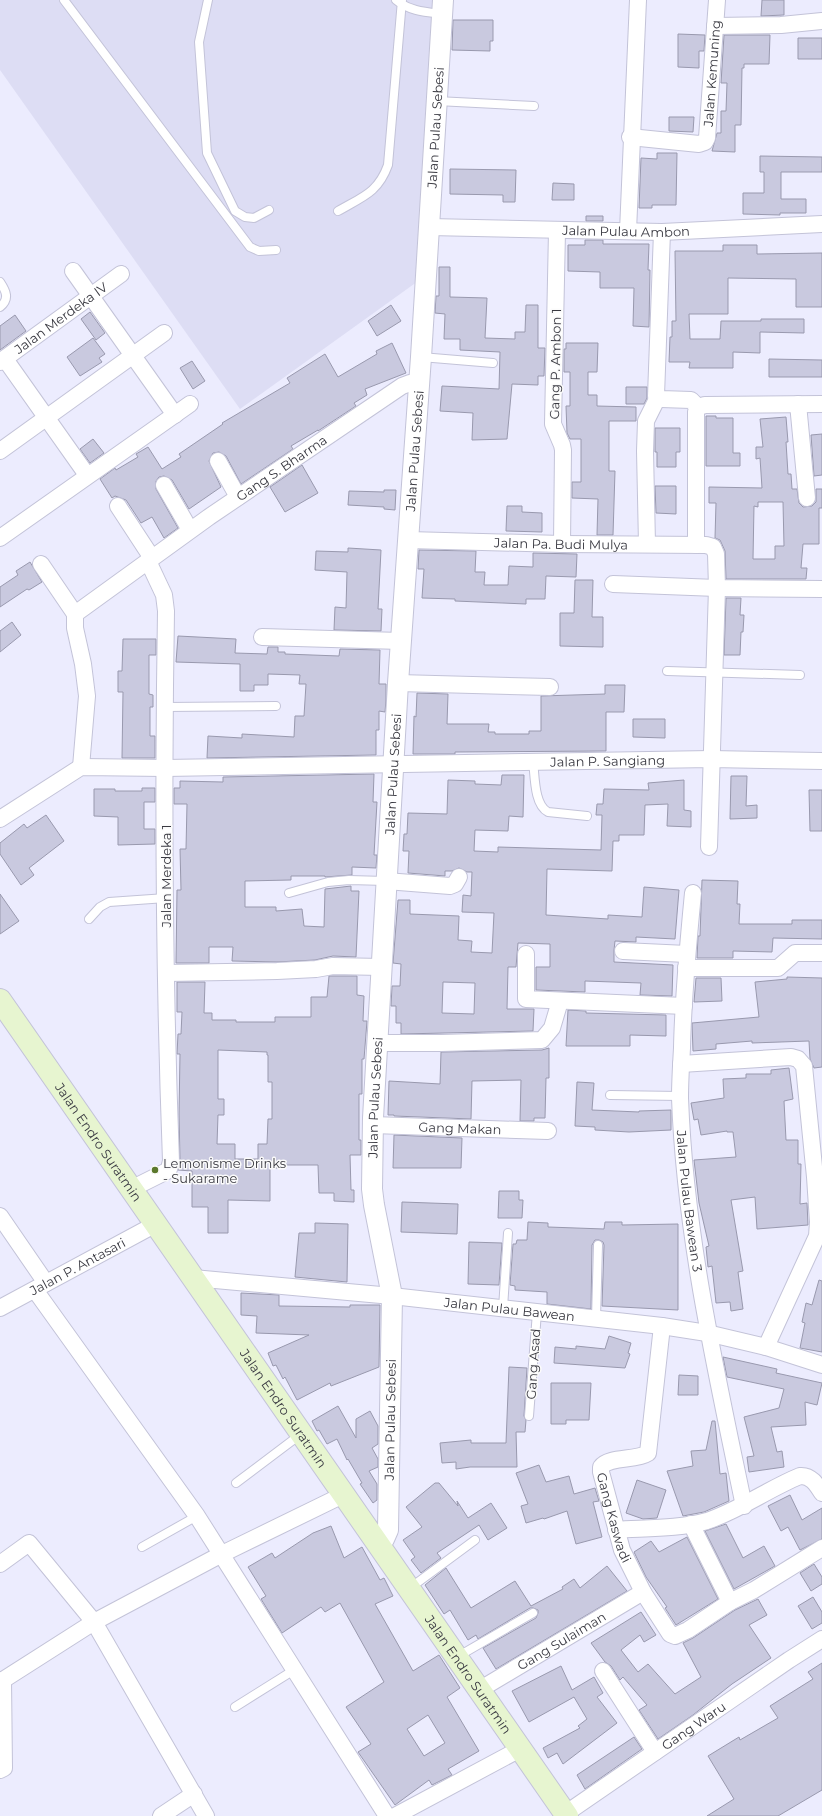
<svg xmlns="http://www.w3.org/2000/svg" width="822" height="1816" viewBox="0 0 822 1816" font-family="Montserrat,sans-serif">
	<rect width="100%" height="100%" fill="#ececfe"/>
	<!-- built -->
	<path fill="#ddddf4" d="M0,0H438L421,279L240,409L0,70Z"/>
	<!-- building -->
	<path fill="#c9c9df" stroke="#9999ae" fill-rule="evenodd" d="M762,0H784V15L761,16Z
		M453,20H493V41H490V51L452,50Z
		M678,34L705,35L704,51H699V68L678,67Z
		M724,35H770L769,64H744V68H742L741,125H735V152L712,151L717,133H721V111H726L727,83H721Z
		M798,38H822V59H798Z
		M669,117H694L693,132L669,131Z
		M657,153H677L676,205H652V208H639L641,158L657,159Z
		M760,156L822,157V172H781V199H806V213H780V215L743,214V193H764V172H760Z
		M450,169L516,170L515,202H503V195L450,194Z
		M553,183L574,184V200H552Z
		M586,216H603V221H586Z
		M585,240H603V244H649L648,270H650L649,327L633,326L634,288H600V272L568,271V245H585Z
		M723,245H757V254L822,253V307H796V279L728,278V314H689L690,339H720L721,321H761V319H804V333L760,332V353L733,352V368H689L690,362H669L670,337H672V321H676L675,251H723Z
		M439,267H450V297L487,298L485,338L515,339V332H525L526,305H538V348H545L544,376H538V385L512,384L507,439L472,440L473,413L440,411L442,386L499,389L500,352L460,350V339H444L445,314L435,313L436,296H439Z
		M391,305L401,321L377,336L368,321Z
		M90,312L105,333L96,340L81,319Z
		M15,315L26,331L0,350V326Z
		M93,338L105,354L99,358L102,362L80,376L67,357Z
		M392,343L406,373L365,389L367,395L354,403L356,406L318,431V430L291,446L293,449L241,484L226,456L219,452L213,453L209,461L221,487L189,509L172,480L164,476L159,477L156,481V489L178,528L164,538L152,517L141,523L126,500L115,496L112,498L100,479L115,468L116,470L138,457L136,454L148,447L162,469L181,457L179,454L223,424L222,423L290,383L287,378L325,354L338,377L377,354L376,351Z
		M566,343H598L597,372H588V395H597V406L636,407V421H609V471H615L613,535H597L598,499L572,498V482H581V439H570L567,433L566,406H570V372H564V349H566Z
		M769,359L822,360V377H769Z
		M192,361L205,381L193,389L180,368Z
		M626,387H647V398L644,404H626Z
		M706,416H716V418H733V453H740V466H706Z
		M786,417L788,442H786L788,474H791L792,489H797L799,503L803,507L812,506L816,502V489H822V508H819V544H803L801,568H807L806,579H726L725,551L720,540L715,538L716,503H709V487L762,488L760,458L756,459V447H763L760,419ZM758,502H783L784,546H775V559H753L754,506L758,507Z
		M655,428H680V452H676V467H657V452H655Z
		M822,434V475L814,476L811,435Z
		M93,439L104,453L90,463L80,449Z
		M302,465L318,493L285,512L270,487Z
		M655,486H676V514L656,513Z
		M384,490H396L395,510L384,509V507L348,505L349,491L384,492Z
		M507,506H522V512L542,513V532L506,531Z
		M348,548L381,550L378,609H382L381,631L334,630L335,607L346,608L347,572L315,570L316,551L348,552Z
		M419,550L476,551L475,572H485L484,585H508L509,566L533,567V553L577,554L576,577L546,576L545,599H526V604L455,601V599L422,598L424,569H418Z
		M30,562L42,582L29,590L27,589L0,607V587L18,575L16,571Z
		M575,580H593L592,617H603V647L560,646V613H574Z
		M726,598H741L740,615H744L743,632H741L740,655H724Z
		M12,622L21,635L0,652V631Z
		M178,636L236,639L235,653L267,654L268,647H278V652H285V654L339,656L340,649L380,650L379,684H386V700L385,712L379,711V730H376V755L207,758L208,736L242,738V734L294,737L295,716H304L306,684H299L300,675L268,674V685H254V691H240V664L176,662Z
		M123,639H156V655H149V694L153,695V707H150V736H155V758H122L123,692H118V671H122Z
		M605,685H625L624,712H606V751L455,752V754H413L414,716L416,717L417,693L448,694L447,724H489L488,732H495V734H529V731H541V696L605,694Z
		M633,719H665V738L633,737Z
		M374,774L373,802H377L374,855H377L376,868L352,867V875L325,877V876H291V880L245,881V907H276V911L302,909L304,926L324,927L325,889L351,886V891H359L356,957L333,956L315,960L277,962L232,961L233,947H209V963H176L177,890H181L180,849H186L187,804H174V788H180V781L223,782V777Z
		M502,775H524L523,817L509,816L508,831L475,830L474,851L498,852V847L601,850L602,815H596L597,804H603L604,789L649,790L648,783L684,780V810L691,811V827L667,826L668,804L645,805L644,835H619V841H613L612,871L547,869L546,915L608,919V915L642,917L644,887L679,890L675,939L636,937V942L615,941L614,950V962L673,965L672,996L640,995L641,983L585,981V992L536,990V967H550V944L518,943L516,967H508L507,1009H534L533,1031L401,1034V1023H396V1006H391L392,986H400L401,964L393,963L398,900H410V914L459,916L458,940L472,941L471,952L492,953L494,913L462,912L463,895L471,896L472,872H467L459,868L452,871H445V876L408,873L409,851H403L404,834H407L408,813L447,814L448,780L475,781V784L501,785ZM443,982L475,983L474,1014L442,1013Z
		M731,776H747L746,806L757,805V818L730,819Z
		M142,788H155V802H144V829H155V844L118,845V817L94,816V789H115V791H142Z
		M809,790H822V831H810Z
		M46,815L64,841L29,868L34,875L21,885L0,854V843L24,824L27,828Z
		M702,880L738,881L737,904H740L739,924H792V920H822V939L773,938L772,952L733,951V958H697L698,936H700Z
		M0,894L19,921L0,934Z
		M329,976H357V995L364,996L363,1021H367L364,1059H362V1094H359V1140H361V1155H350L351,1190H354V1202L334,1201V1193H319L318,1165H285V1168H270V1201L228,1200V1233H208V1207H192V1171L178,1170L180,1161L179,1114L180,1054H177L178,1034H181L182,1012H177V982H205L204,1013H212V1020H236V1022H275V1017H311V997H327ZM218,1050L267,1052V1055H268V1082H272V1119H268L267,1144H258V1159H235V1144H217L218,1115H224V1099H218Z
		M787,977L822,978V1067L814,1068L810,1059L809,1041L752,1043V1041L716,1044V1049L693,1051L692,1023L759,1017L755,982L787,979Z
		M696,978H721L722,1001L694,1002Z
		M568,1010L586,1011V1013L666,1015V1036L630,1035V1046H566Z
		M549,1048V1078H546L545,1118H534V1121H520L521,1080L472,1081L471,1119L394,1116V1115H388L389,1081L440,1084L441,1052L542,1050Z
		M789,1068L793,1099L784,1101L786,1140H798V1164H801L800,1204L807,1203L808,1225L757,1229L755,1197L731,1200L743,1271L738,1272L743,1309L731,1311L730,1302L716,1303L712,1266L708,1267L706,1247L709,1246L699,1203L694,1160L736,1157L733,1132H727V1131L701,1135L698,1119L694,1120L691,1103L724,1098L723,1079L746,1078V1074H771V1070Z
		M577,1082L594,1083L592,1110L639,1112V1111L671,1110V1130L629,1132L595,1130V1127L575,1126Z
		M394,1135L462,1138L461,1168H393Z
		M499,1191H519V1200H523L522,1218H498Z
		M402,1202L458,1204L457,1234L401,1232Z
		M528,1222L548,1223V1227L604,1229L605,1222H622V1225L678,1224V1310L602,1306L604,1245L603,1242L599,1240H595L592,1245L591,1309L547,1304V1292L515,1290V1286L510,1285L513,1244H516L517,1240H527Z
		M315,1223L348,1224L347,1282L295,1277L299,1233H315Z
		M469,1242L502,1243L499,1285L468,1284Z
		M819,1280L822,1281V1352L800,1348L805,1323L802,1322L806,1303L812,1305Z
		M241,1293L279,1295V1306L350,1307V1305H380L379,1367L331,1386L330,1383L297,1400L285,1377L283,1379L276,1365L273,1366L268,1353L309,1335L256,1333L257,1316L241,1315Z
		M609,1336L631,1343L628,1353L630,1354L625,1368L554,1363L555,1347L576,1349V1346L605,1349Z
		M723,1357L777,1369L776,1373L822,1383L817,1405L805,1402L806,1425L771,1427L777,1452L782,1451L784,1467L749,1472L747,1457L754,1456L744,1417L779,1408L784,1389L727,1377Z
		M509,1367L527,1368L524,1416L526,1420L525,1432H516L517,1467H470L456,1469V1462L442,1463L440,1443L471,1440V1443H506Z
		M679,1375L698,1376V1395H678Z
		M551,1383H591L589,1420H566V1424H551Z
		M338,1406L356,1438V1419L370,1411L378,1426V1444L372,1448L378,1459V1467L369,1471L377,1484V1500L373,1503L360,1484L362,1483L348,1459L347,1460L337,1439L327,1444L319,1430L317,1431L312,1421Z
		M712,1421H715L720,1474L726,1473L729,1501L704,1512L683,1516L667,1471L693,1466L691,1451L706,1450Z
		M539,1465L546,1482L569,1476L574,1494L595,1488L599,1501L593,1502L602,1537L576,1544L567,1511L544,1519L543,1518L526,1523L521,1506L528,1504L516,1473Z
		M637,1480L666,1490L657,1518L643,1519L626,1513Z
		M435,1483H439L458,1506L457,1501L468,1518L491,1503L507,1528L488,1540L479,1525L437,1553L441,1558L421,1573L411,1560L415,1557L403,1540L422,1527L406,1507Z
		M790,1495L802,1520L822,1508V1539L800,1550L788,1527L781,1531L768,1506Z
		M726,1524L743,1558L764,1546L775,1566L734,1589L705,1531Z
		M331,1526L344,1558L362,1547L380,1580L384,1578L393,1596L375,1604L413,1671L439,1655L460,1688L447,1697L479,1751L448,1769L452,1775L432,1785L429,1780L395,1805L358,1752L371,1744L346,1707L384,1682L340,1603L325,1612L321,1607L282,1633L261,1599L266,1596L248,1567L272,1553L275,1558L313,1533ZM428,1715L445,1743L424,1756L407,1729Z
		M687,1537L718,1599L676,1625L665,1608L667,1607L646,1577L634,1552L651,1541L659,1552Z
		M814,1564L822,1577V1584L811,1591L800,1573Z
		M607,1566L627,1591L496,1669L483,1648L536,1618L538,1613V1610L533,1608H530L478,1639L476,1635L468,1640L450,1610L444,1614L425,1585L446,1568L471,1608L515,1581L531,1606L563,1589L562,1587L574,1579L580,1588Z
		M813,1597L822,1612V1623L812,1629L798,1606Z
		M758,1599L767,1615L749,1625L771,1658L732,1684L693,1715L658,1739L639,1710L647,1705L623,1677L620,1680L611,1666L605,1662L591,1643L641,1612L656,1635L644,1642L640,1635L621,1650L638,1672L648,1664L675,1694L701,1677L683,1643L693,1638L735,1610Z
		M822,1663V1790L778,1816H707L734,1799L708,1756L739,1737L740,1740L778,1718L770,1706L813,1679L808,1672Z
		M561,1666L572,1690L594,1677L603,1693L597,1697L617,1723L563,1764L557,1753L548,1758L543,1748L580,1728L578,1726L587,1719L574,1697L529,1722L512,1691Z
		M634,1737L642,1749L585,1789L577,1775Z"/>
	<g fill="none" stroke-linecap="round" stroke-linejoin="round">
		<!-- service casing -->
		<g stroke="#c3c3d8" stroke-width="10">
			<path id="service" d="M64,0L250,247L259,251L276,250
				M208,0L199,42L207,153L235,211L245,217L254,218L269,210
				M396,0C409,11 425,12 442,14
				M437,101L534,106
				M338,211C362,197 378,193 388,165L402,0
				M0,282C6,291 10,299 0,307
				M421,357L493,363
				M667,671L800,675
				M165,707L276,706
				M533,761C535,776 534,805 548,812L587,816
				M289,893L328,882L349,880L386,881
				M89,919L100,907L109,902L166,898
				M610,1095L680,1096
				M503,1308L508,1233
				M596,1319L598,1245
				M529,1416L537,1312
				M236,1483L301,1434
				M142,1547L197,1516
				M410,1588L475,1540
				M457,1657L533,1613
				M235,1707L294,1670"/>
		</g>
		<!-- minor casing -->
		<g stroke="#c3c3d8" stroke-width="18">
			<g id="minor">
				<path d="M715,26L781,25L822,21"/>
				<path id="s1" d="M630,137L699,144L705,142L707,138L717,0"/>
				<path id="s2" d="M429,227L662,232L822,224"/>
				<path d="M557,231L553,424L562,445L563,450L562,544"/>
				<path d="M628,231L638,0"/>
				<path d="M662,232L656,396L661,399L691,400L698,407"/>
				<path d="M73,271L175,415"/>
				<path d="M5,359L87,475"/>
				<path id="s3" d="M0,362L121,274"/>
				<path d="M798,404L807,498"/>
				<path d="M698,407L705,405L822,404"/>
				<path d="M0,451L164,333"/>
				<path d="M218,461L238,497"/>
				<path d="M164,485L190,530"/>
				<path d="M118,506L152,558"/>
				<path d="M0,538L190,404"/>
				<path id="s4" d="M408,540L562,544L706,545L713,547L716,554L717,588L709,847"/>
				<path d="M647,544L645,451L646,421L657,399"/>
				<path d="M696,545V412L698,407"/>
				<path d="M41,564L75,614V628L83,664L87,696L81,767"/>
				<path d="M613,584L717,588L822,589"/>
				<path id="s5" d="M75,614L209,517L402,386L410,383L419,382"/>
				<path d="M262,637L401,641"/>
				<path d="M398,683L550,687"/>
				<path id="s6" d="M0,819L81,767L165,768L711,759L822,761"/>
				<path d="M386,881L450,886L455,884L459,877"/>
				<path id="s7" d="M693,893C688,945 683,996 682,1048C681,1065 680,1081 680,1098C685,1236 716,1371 744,1506"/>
				<path d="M623,951L687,954"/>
				<path d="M526,954V999L684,1006"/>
				<path d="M686,968H778L795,953H822"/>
				<path d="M166,973L277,971L316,969L333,966L381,967"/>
				<path d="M377,1043H441L542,1040L552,1028L560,1001"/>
				<path d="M681,1064L791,1057L798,1059L804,1066L815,1177L818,1222L817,1236L766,1347"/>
				<path id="s8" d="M373,1125L548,1131"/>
				<path d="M131,1189L167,1171L169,1169L171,1161C164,978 163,794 166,611L164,595L148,561"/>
				<path d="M0,1216L46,1283"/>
				<path id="s9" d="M193,1278L392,1296L662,1326L707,1333L766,1347L822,1365"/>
				<path d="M35,1290L197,1516L387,1816"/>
				<path id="s10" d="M0,1308L156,1224"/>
				<path id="s11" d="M662,1326L648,1453C636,1461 609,1456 601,1467V1472L622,1550L643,1592L670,1634L675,1636L688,1630L730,1602"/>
				<path d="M691,1524L730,1602L754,1590L822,1548"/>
				<path d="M616,1530C644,1528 679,1529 707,1521C740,1510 768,1489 800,1476C811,1475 817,1485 822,1493"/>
				<path d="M0,1564L29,1543L94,1622L206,1816"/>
				<path d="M603,1671L655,1752"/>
				<path d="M0,1682L94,1622L222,1554L343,1495"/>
				<path id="s12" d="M479,1690L643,1592"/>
				<path d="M0,1770L4,1768L3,1680"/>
				<path id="s13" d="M565,1814L789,1660L822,1639"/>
				<path d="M161,1816L194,1794"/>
				<path d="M395,1816L520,1749"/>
			</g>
		</g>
		<!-- tertiary casing -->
		<g stroke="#c3c3d8" stroke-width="22">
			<g id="tertiary">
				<path id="s14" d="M379,1545L384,1539L388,1530L392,1296L374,1205L372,1189L373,1118L398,683L421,357L443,0"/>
			</g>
		</g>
		<!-- secondary casing -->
		<g stroke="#c3c3d8" stroke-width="24">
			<g id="secondary">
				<path id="s15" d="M0,1000L567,1816"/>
			</g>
		</g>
		<!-- service -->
		<use href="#service" stroke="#fff" stroke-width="8"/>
		<!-- minor -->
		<use href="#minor" stroke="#fff" stroke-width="16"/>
		<!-- tertiary -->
		<use href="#tertiary" stroke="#fff" stroke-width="20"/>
		<!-- secondary -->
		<use href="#secondary" stroke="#e7f5d0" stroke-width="22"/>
	</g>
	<!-- markers -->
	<circle fill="#5b782c" stroke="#fbfbfb" stroke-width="1.5" cx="155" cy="1170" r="4"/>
	<g text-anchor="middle" stroke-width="3" stroke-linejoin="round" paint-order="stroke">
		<!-- street labels -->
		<g font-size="13" fill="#393941" stroke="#fbfbfb">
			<text dy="5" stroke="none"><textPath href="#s1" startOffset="145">Jalan Kemuning</textPath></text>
			<text dy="5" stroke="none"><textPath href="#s14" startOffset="1424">Jalan Pulau Sebesi</textPath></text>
			<text dy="5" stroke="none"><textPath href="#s2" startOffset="197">Jalan Pulau Ambon</textPath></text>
			<text dy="5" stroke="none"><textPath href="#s3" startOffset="75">Jalan Merdeka IV</textPath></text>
			<text transform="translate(555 364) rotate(-89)" y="5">Gang P. Ambon 1</text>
			<text dy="5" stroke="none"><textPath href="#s14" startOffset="1100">Jalan Pulau Sebesi</textPath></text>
			<text dy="5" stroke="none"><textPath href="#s5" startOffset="253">Gang S. Bharma</textPath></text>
			<text dy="5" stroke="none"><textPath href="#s4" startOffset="153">Jalan Pa. Budi Mulya</textPath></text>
			<text dy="5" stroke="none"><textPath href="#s6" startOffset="623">Jalan P. Sangiang</textPath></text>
			<text dy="5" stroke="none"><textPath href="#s14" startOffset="776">Jalan Pulau Sebesi</textPath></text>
			<text transform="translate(166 876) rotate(-90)" y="5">Jalan Merdeka 1</text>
			<text dy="5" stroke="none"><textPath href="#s14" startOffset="452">Jalan Pulau Sebesi</textPath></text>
			<text dy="5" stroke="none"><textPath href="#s8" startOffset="87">Gang Makan</textPath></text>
			<text dy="5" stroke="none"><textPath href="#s15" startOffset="173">Jalan Endro Suratmin</textPath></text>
			<text dy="5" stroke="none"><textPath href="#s7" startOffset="309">Jalan Pulau Bawean 3</textPath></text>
			<text dy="5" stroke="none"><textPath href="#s10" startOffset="88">Jalan P. Antasari</textPath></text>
			<text dy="5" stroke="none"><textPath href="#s9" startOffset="318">Jalan Pulau Bawean</textPath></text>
			<text transform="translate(533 1364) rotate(-86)" y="5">Gang Asad</text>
			<text dy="5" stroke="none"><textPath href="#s15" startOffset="497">Jalan Endro Suratmin</textPath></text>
			<text dy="5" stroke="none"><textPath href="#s14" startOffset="128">Jalan Pulau Sebesi</textPath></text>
			<text dy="5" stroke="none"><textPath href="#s11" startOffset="230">Gang Kaswadi</textPath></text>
			<text dy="5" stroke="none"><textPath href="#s12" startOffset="96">Gang Sulaiman</textPath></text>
			<text dy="5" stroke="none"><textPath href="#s15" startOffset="821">Jalan Endro Suratmin</textPath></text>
			<text dy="5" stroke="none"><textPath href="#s13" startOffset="156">Gang Waru</textPath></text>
		</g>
		<!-- poi labels -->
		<g font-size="13" fill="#393941" stroke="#fbfbfb" text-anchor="start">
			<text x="163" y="1168">Lemonisme Drinks<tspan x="163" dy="15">- Sukarame</tspan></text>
		</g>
	</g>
</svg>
